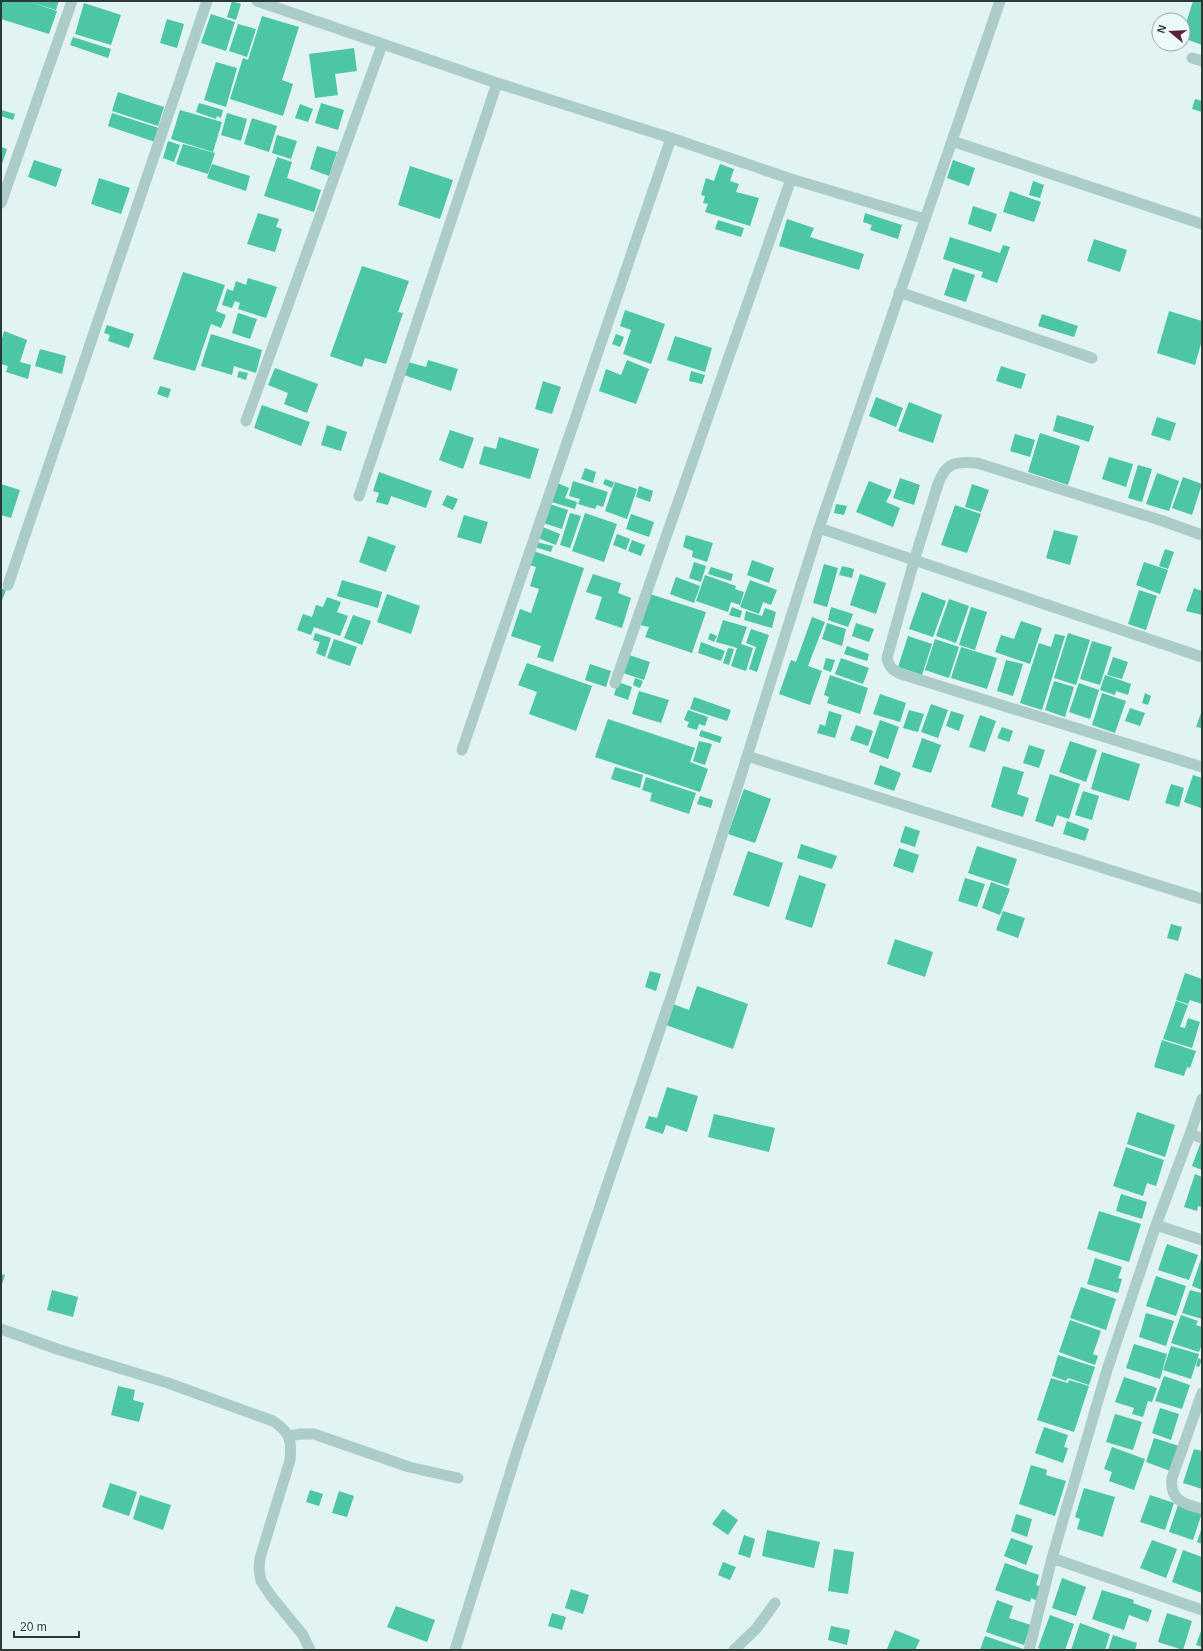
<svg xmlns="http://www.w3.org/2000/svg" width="1203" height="1651" viewBox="0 0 1203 1651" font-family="Helvetica,sans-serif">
	<rect width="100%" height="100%" fill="#e1f3f3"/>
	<!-- building -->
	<path fill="#4cc6a5" d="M1,1H59L56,10L29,2L57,11L49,34L1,19Z
		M232,1L241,4L236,20L227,17Z
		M1193,1L1202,2V45L1183,38V33Z
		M84,3L121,15L111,45L75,34Z
		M211,14L235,22L226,51L201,43Z
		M262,16L299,27L282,80L293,84L283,116L230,99L243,58L248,60Z
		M167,19L184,24L177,48L160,43Z
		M238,24L256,29L247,57L229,51Z
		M73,37L111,49L108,58L70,45Z
		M354,48L357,71L335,74L338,95L315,98L309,54Z
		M216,62L237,68L226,107L204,100Z
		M118,92L164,107L158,126L112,111Z
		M1195,99L1202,101V112L1192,109Z
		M199,103L223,110L221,118L217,116L216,119L196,112Z
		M321,103L344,110L338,130L315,123Z
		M300,104L313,109L308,122L295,118Z
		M1,110L15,114L13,120L1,116Z
		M180,110L222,122L213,152L171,139Z
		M112,113L162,129L155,142L108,126Z
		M227,113L247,119L241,141L221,135Z
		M252,118L277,126L269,152L244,144Z
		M277,135L297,141L291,159L272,153Z
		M168,141L180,145L174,162L163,158Z
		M183,144L215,153L208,174L176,164Z
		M317,146L337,152L329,176L310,169Z
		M1,147L7,149L1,167Z
		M277,157L292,162L287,178L321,190L314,212L264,196Z
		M34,160L62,169L56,187L28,177Z
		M953,160L975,168L969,186L947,178Z
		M212,164L250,176L246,191L207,178Z
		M720,164L734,169L730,181L739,184L736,192L759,198L750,226L705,212L708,204L703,203L705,196L701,195L706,178L714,181Z
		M410,166L453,180L440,219L398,205Z
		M99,178L130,188L121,214L91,204Z
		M1033,181L1044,185L1040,198L1029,195Z
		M1010,191L1041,202L1034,222L1003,212Z
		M973,206L997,214L991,232L968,224Z
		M258,213L279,219L276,227L282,229L275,252L247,244Z
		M865,213L902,225L898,239L870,230L872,225L863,222Z
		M787,219L814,228L810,237L864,254L859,270L779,246Z
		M718,220L744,228L741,237L715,229Z
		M950,237L1000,253L1003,245L1010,247L997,283L981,277L983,272L943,259Z
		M1094,239L1127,250L1120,272L1087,261Z
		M362,266L409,281L398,312L403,313L386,364L365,358L362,367L330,356Z
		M953,268L975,275L966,302L944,295Z
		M183,272L225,285L216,311L226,315L221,328L211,324L195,371L153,359Z
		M248,278L277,287L266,318L238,309L240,303L235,301L232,308L222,305L227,289L233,291L236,281L246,285Z
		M625,310L665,324L651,364L623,354L631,330L620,326Z
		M1169,311L1202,321V340L1195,365L1157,353Z
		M238,313L257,319L250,339L232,333Z
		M1042,314L1078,326L1074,337L1038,326Z
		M107,325L134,334L129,348L108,341L110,335L104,333Z
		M4,331L27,340L20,362L31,365L28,379L6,372L8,366L1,364V342Z
		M211,334L262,350L256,373L234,366L232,375L201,366Z
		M616,334L624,337L620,347L612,344Z
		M675,336L712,348L705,372L667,360Z
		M40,349L66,356L62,374L35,366Z
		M428,360L458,369L451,391L404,375L408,362L426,367Z
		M627,360L649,369L636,404L599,391L606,369L621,375Z
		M1001,366L1026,374L1021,389L996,381Z
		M275,368L318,384L307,413L284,404L288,393L268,385Z
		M239,371L248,373L246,380L237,377Z
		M691,371L705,375L702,384L689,381Z
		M543,381L561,387L552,414L535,409Z
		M160,386L171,389L168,398L157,394Z
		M876,397L903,408L896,427L869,416Z
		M909,402L942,415L933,443L898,431Z
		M262,405L310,422L301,446L254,428Z
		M1057,415L1094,426L1089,442L1053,431Z
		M1157,417L1176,423L1170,441L1151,435Z
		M327,425L347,432L341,451L321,445Z
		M450,430L474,438L463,469L439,460Z
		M1040,433L1080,446L1068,485L1028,472Z
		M1015,434L1035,440L1030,457L1010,451Z
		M499,437L539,449L530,479L479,464L484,446L496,449Z
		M1109,457L1133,464L1126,487L1102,479Z
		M1138,465L1152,469L1142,502L1128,498Z
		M585,468L596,472L593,483L581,479Z
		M379,472L432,491L426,508L391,496L388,505L376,502L379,493L373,491Z
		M1157,473L1179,481L1169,511L1146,504Z
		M1183,477L1202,484L1192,515L1172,508Z
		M900,478L920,485L914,505L893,498Z
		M605,479L614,482L612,488L603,484Z
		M573,481L608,492L603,507L597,505L595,509L578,504L580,499L569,496Z
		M869,481L892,490L886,502L900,508L893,527L856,512Z
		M555,482L569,488L565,498L577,502L575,509L548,501Z
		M615,482L637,489L627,519L605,511Z
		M1,484L20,490L11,518L1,515Z
		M972,484L989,490L981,512L965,507Z
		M639,486L653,491L650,502L636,497Z
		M447,495L458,499L453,510L442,505Z
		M546,503L568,510L562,529L540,522Z
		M836,504L847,506L844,515L834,513Z
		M955,505L981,514L967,553L941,545Z
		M570,513L581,516L570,548L560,545Z
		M585,513L617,524L604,562L572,551Z
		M631,514L654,522L649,537L626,529Z
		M464,515L488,522L481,544L457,537Z
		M540,526L560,534L556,545L535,537Z
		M1054,530L1078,536L1070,565L1046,558Z
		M617,534L630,539L626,550L613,545Z
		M686,535L713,543L707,562L692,557L693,551L683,547Z
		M368,536L396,546L386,572L359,562Z
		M632,540L645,545L641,556L628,551Z
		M536,542L553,546L551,552L535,547Z
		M1165,549L1174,552L1168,569L1159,566Z
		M533,551L584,568L553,662L537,657L541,646L511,636L520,609L531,613L539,589L530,586L536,567L529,565Z
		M752,560L774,568L769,583L747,575Z
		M694,562L706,566L701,582L689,578Z
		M1144,562L1168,570L1160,594L1136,585Z
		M824,564L838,568L827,607L813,603Z
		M842,566L854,569L852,578L839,575Z
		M711,567L733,574L731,581L708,574Z
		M593,574L621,583L618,593L631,598L622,628L595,619L602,597L586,592Z
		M860,574L886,583L876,614L850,605Z
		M705,575L736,586L735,589L744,592L740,605L731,602L728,612L696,601Z
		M676,577L700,586L694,603L670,594Z
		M342,580L382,592L378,608L337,596Z
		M750,580L777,590L771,605L763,602L759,614L740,607Z
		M1,588L6,590L1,603Z
		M1194,588L1202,591V615L1186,611Z
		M1139,590L1157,596L1146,630L1128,624Z
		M922,592L946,601L933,637L909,629Z
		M387,594L420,606L411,634L377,622Z
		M650,594L706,612L692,653L645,637L649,627L640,625Z
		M327,597L341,602L337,612L348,616L340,636L314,627L311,635L297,630L303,614L312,617L316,605L323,607Z
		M949,599L969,606L956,643L936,636Z
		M732,607L742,611L740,618L729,615Z
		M831,607L853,614L848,627L828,620Z
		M971,607L987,612L975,650L959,645Z
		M765,608L776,612L772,628L744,620L746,611L762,616Z
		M353,615L371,621L362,645L344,638Z
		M812,617L825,622L808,666L822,671L810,705L779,694L791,660L796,662Z
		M723,620L747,627L741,644L753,648L746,671L731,666L737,648L716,642Z
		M1021,621L1042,628L1030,664L995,652L1001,635L1014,639Z
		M827,623L846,629L842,646L822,639Z
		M856,623L874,629L869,642L852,636Z
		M751,629L769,635L757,672L749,669L756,647L746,643Z
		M315,633L331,638L325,657L316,653L320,642L313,640Z
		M710,633L717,636L714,642L708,639Z
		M1068,633L1090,640L1076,685L1054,678Z
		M1055,634L1065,636L1042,710L1020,703L1039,643L1051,647Z
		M908,636L932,644L922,675L898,667Z
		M334,639L357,647L350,666L327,658Z
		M935,639L959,647L949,678L925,670Z
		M1092,641L1112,647L1100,685L1080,679Z
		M701,642L725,651L721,661L698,653Z
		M847,646L869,654L867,661L844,654Z
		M961,647L997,658L987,689L951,678Z
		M728,648L734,649L729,665L723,663Z
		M629,655L650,662L644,680L623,673Z
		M1113,657L1128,662L1122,679L1107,675Z
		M826,658L835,660L831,672L823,669Z
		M841,658L869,668L863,684L835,674Z
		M1006,660L1023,664L1013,696L997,691Z
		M527,663L592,686L576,731L529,714L537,692L518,685Z
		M590,664L611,671L606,687L585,680Z
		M830,675L868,688L860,714L827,703L829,697L824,695Z
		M1105,675L1120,680L1118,688L1120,680L1131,684L1128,695L1116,691L1115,695L1100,690Z
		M635,678L643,681L640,688L633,685Z
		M1054,681L1074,687L1065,717L1045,710Z
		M618,682L632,687L628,700L614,695Z
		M1079,683L1099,690L1090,719L1069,712Z
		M639,691L669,700L661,723L632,714Z
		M1102,693L1126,701L1115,733L1092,725Z
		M1145,693L1151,696L1148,705L1142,703Z
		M880,694L906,703L900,722L873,714Z
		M694,697L731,710L727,721L690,709Z
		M931,704L948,710L938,738L921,732Z
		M1130,708L1145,713L1140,726L1125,721Z
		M688,710L708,717L705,726L699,724L697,730L687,727L689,722L684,720Z
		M909,710L924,714L918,732L903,728Z
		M1202,710V728L1196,727Z
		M829,711L842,715L835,738L817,733L820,724L825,726Z
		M951,711L964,715L959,731L946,726Z
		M980,715L996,721L985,752L969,747Z
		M608,719L695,748L690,762L708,769L700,792L595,757Z
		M880,720L899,727L888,759L869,752Z
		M856,725L873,731L868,746L850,740Z
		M1002,727L1013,731L1009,742L997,738Z
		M701,730L722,737L720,743L699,736Z
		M922,738L941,745L931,773L912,767Z
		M699,741L712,744L705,765L693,761Z
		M1070,741L1097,750L1086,782L1059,772Z
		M1029,745L1045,750L1039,768L1023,763Z
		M1102,752L1140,764L1129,801L1091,789Z
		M880,765L901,773L894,791L874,784Z
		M1003,766L1024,772L1017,794L1029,798L1023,817L991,807Z
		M615,767L643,775L640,788L611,779Z
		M1050,774L1080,784L1069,819L1057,815L1053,827L1035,821Z
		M1193,775L1202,778L1201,808L1184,802Z
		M646,777L696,793L689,814L650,801L652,793L642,790Z
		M1171,784L1184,788L1179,807L1165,803Z
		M744,789L771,799L755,843L728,834Z
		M1083,791L1099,796L1092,820L1075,815Z
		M700,796L713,800L711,808L697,804Z
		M1067,821L1089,829L1085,841L1063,834Z
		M905,826L920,831L915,847L900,842Z
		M801,844L837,856L832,869L797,858Z
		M977,846L1017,859L1008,886L968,873Z
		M899,848L919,855L913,873L893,866Z
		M748,851L783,863L769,907L733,895Z
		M799,875L826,884L812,928L785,919Z
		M965,878L985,884L977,907L958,901Z
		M991,882L1010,889L1000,915L982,908Z
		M1003,911L1025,918L1018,938L996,930Z
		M1171,924L1182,927L1178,941L1167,938Z
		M895,939L933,952L925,977L887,964Z
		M650,971L661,974L656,991L645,987Z
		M1185,973L1202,979V1004L1190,1000L1188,1004L1176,1000Z
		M697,986L748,1004L733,1049L666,1025L673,1004L689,1010Z
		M1176,1001L1188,1005L1180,1027L1185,1028L1188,1018L1200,1022L1192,1048L1163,1039Z
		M1162,1040L1196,1051L1190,1068L1187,1067L1184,1076L1154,1067Z
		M667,1087L698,1096L687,1132L666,1125L663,1134L645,1128L649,1116L657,1118Z
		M1137,1112L1175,1125L1165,1157L1127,1144Z
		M714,1114L775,1128L769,1152L708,1137Z
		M1202,1139V1170L1192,1166Z
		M1126,1147L1164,1160L1156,1186L1147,1183L1143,1196L1113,1186Z
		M1195,1174L1202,1177V1207L1198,1206L1197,1211L1184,1207Z
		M1121,1194L1147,1202L1142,1219L1116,1211Z
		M1099,1211L1141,1224L1129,1262L1087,1249Z
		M1167,1244L1198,1255L1189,1280L1158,1270Z
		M1202,1256V1290L1192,1286Z
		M1095,1258L1122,1267L1118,1278L1122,1279L1118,1293L1087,1284Z
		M1,1274L5,1275L1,1287Z
		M1156,1276L1186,1286L1176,1316L1146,1306Z
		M1081,1287L1116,1299L1106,1330L1070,1318Z
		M52,1290L78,1297L73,1317L47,1310Z
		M1190,1290L1202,1293V1319L1182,1313Z
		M1146,1313L1174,1321L1166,1346L1139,1337Z
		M1181,1315L1198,1321L1196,1325L1202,1327V1344L1199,1352L1171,1343Z
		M1070,1320L1101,1331L1093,1354L1098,1356L1095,1365L1059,1352Z
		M1134,1344L1167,1354L1160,1379L1126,1368Z
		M1171,1346L1199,1354L1191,1379L1163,1370Z
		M1058,1355L1095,1367L1089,1385L1068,1378L1066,1381L1052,1376Z
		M1198,1358L1202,1360L1199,1367L1196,1366Z
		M1164,1376L1190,1385L1182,1409L1155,1401Z
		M1124,1377L1157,1388L1152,1402L1148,1401L1143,1417L1132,1414L1134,1408L1115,1402Z
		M1051,1378L1068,1383L1069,1380L1089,1386L1074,1432L1037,1420Z
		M118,1386L135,1390L133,1400L144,1403L139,1422L111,1415Z
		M1160,1408L1179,1414L1171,1440L1152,1433Z
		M1115,1414L1142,1422L1133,1450L1106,1442Z
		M1044,1427L1068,1435L1064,1447L1068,1448L1063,1463L1035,1453Z
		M1154,1438L1182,1447L1173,1472L1146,1462Z
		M1112,1447L1145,1459L1134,1490L1109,1481L1112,1472L1104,1469Z
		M1194,1449L1202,1451V1489L1183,1483Z
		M1031,1465L1047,1470L1046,1475L1066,1481L1055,1516L1019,1504Z
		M110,1483L137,1492L129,1516L102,1507Z
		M1084,1488L1115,1497L1103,1537L1077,1529L1080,1519L1075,1517Z
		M310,1490L323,1494L319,1506L306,1502Z
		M339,1491L354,1496L347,1517L332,1513Z
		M140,1495L171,1505L163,1530L133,1519Z
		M1150,1495L1174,1503L1165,1530L1140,1522Z
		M1178,1505L1202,1513L1193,1540L1169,1532Z
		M723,1509L738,1520L728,1535L712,1524Z
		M1016,1514L1032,1519L1027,1537L1011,1531Z
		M1202,1527V1544L1197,1542Z
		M767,1530L820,1542L814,1568L762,1556Z
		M744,1535L755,1539L750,1558L738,1554Z
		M1011,1538L1033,1546L1026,1565L1004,1556Z
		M1152,1540L1177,1549L1166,1578L1140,1568Z
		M834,1549L854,1552L848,1594L828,1591Z
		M1183,1550L1202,1557V1593L1172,1582Z
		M723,1562L736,1567L730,1580L718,1575Z
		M1005,1563L1039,1575L1036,1585L1043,1587L1038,1601L1031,1598L1030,1602L995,1590Z
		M1062,1578L1086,1587L1076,1616L1052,1608Z
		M571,1589L589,1595L583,1614L565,1608Z
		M1102,1590L1134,1600L1133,1603L1152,1610L1148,1622L1129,1615L1124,1630L1092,1619Z
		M997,1600L1013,1606L1009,1618L1031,1625L1024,1645L986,1632Z
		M396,1606L435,1620L427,1642L387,1627Z
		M552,1613L566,1617L562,1630L548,1626Z
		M1167,1613L1192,1621L1183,1650L1158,1642Z
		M1050,1615L1074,1624L1065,1650H1043L1038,1648Z
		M1080,1623L1110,1634L1105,1650H1071Z
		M831,1626L850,1630L847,1645L828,1640Z
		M1202,1628V1647L1196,1645Z
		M895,1630L920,1640L915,1650L887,1649Z
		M1113,1635L1137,1643L1135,1650H1108Z
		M985,1636L1026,1650H980Z"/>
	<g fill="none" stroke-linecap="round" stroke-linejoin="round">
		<!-- minor -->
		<path stroke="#acccca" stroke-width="11" d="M257,1L497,83L671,138L791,179L925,219
			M1192,58L1202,61
			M952,141L1202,224
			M1,203L72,1
			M899,292L1092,358
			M246,421L382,45
			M359,496L497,83
			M819,528L1202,657
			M1202,535L1163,521L977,463C956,461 946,462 938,484L914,561L887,658C889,668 893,670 901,674L1202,767
			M8,585L207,1
			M615,683L791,179
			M462,750L671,138
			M747,756L1202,899
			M1190,1134L1202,1138
			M1156,1225L1202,1240
			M1,1329L57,1349L168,1383L273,1421C290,1432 292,1441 290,1460L260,1558L259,1569L261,1581L271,1596L303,1635L310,1650
			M1202,1393L1172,1478C1169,1501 1185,1504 1202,1509
			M289,1436L301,1434H314L409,1467L458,1478
			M1052,1558L1202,1610
			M455,1650L517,1451L674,988L819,528L1000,1
			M734,1650L756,1629L775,1603
			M1029,1650L1052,1558L1107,1370L1156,1225L1190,1134L1202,1099"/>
	</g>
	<!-- border -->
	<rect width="1203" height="1651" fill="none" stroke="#2b3a37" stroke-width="4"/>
	<!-- north arrow -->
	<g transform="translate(1171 32) rotate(288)"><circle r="19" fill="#edfafb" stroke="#9fadad"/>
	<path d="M0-3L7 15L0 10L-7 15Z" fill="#5c203b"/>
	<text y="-6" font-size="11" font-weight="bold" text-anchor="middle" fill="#2b3a37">N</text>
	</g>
	<!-- scale -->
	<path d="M14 1631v6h65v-6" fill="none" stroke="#2b3a37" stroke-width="2"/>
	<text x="20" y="1631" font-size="12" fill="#2b3a37" stroke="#edfafb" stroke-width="3" paint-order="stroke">20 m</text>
</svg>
